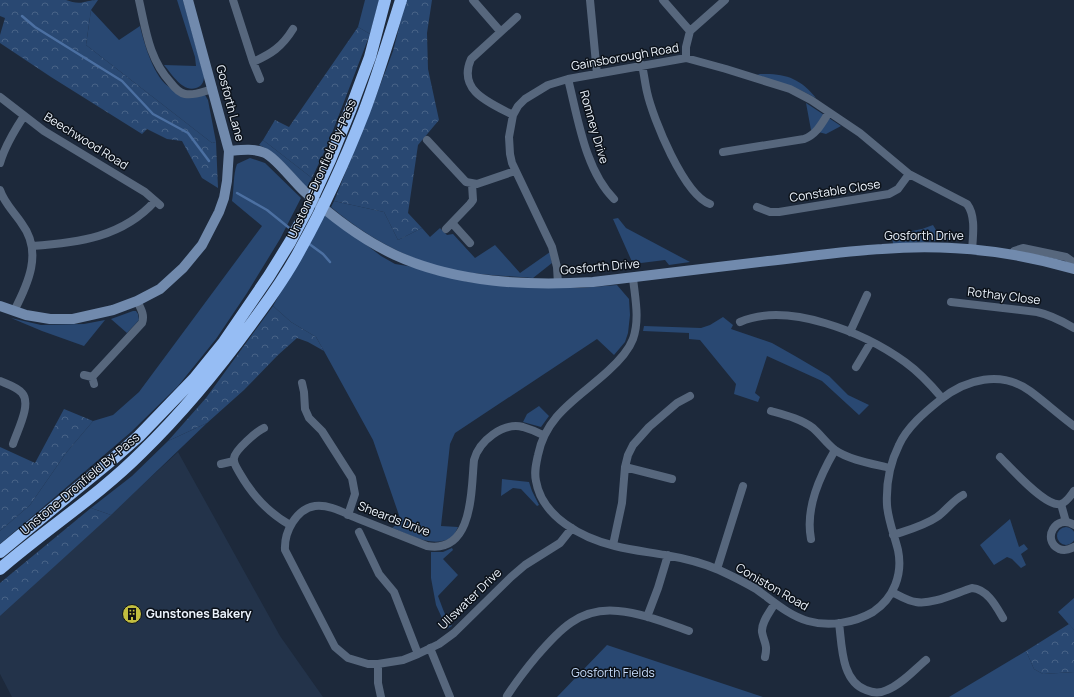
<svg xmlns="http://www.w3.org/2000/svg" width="1074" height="697" viewBox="0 0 1074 697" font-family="Manrope,sans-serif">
	<defs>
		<pattern id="forest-crowns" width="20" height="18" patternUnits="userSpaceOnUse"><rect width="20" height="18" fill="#294872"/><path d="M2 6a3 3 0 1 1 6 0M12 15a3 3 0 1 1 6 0" fill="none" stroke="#486387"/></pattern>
	</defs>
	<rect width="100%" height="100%" fill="#1d293b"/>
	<!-- built -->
	<path fill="#23334a" d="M178,452L280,636L323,697H12L0,674V616Z"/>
	<!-- green -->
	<path fill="#294872" d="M177,0H183L204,76C204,82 202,86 196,88C183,93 171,73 164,65L196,66L195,57Z
		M365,0H379L370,34L358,27Z
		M91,10L119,40L140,26C144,43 154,79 171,88C177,91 196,93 205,95L208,100L216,142L212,143L86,45Z
		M760,74C785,73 800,78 816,98L798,89L757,75Z
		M806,103L841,126L826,134L811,130Z
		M263,140L312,178L307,188C294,174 277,152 259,145Z
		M250,158L265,163L301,198L280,239L247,293L216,339L178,386L131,432L0,544V531L30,505L66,453L93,421L113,415L139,392L262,226L232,201C234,190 233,174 237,164Z
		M334,201L384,212L398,240L422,228L430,237L440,228L447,235L453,234L475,258L495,245L520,273L550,252L552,263L533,278C508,276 482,275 457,271C409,261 368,238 331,207Z
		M325,213L381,256L395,264L414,267L434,274L469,282L545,288H580L617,285L629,299L630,315L628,333L625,342L614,355L597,339L455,433L450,444L441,526L458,527C456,531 454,536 451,538C432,548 410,535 392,528L401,521L373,440L324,351L316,337L291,322L273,306Z
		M618,218L626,228L690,262L669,265L665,260L633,264L613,219Z
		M933,225L936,230L950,240L893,244L892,235L922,229Z
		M133,311H136L138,314L139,320L127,333L111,319Z
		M723,317L733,325L731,329L772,343L795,356L829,376L848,395L869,405L859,415L822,381L767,356L755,393L760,397L758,402L734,394L736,384L700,340L689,339V333L643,331L644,326L701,328L710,325Z
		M11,318L41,325L84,324L105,320L84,346L42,331Z
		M539,406L549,416L541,427L523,422L527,414Z
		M207,423L111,515L91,508L132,476L168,441Z
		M502,479L529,482L532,491L539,505L537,506L521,489L513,488L501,496Z
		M1010,519L1019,547L1024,544L1028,549L1021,554L1026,565L1021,568L1012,559L1007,557L994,565L980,545Z
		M1057 536a9 9 0 1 1 18 0a9 9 0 1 1-18 0Z
		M452,548L453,550L443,559L458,575L438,596L444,612L452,626L447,629L436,605L431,578V552H443Z
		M1074,598V630L1058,612Z
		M607,645L763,697H557Z
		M1026,651L1034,669L1043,674L1074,672V697H949Z"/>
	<!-- forest -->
	<path fill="url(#forest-crowns)" d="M0,0H66C72,2 78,4 84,2C89,1 92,0 98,0L91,10L86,45L212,143L216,142L218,188L202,178L182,141L167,139L147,129L142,134L51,77L0,43V35L5,18L0,16Z
		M406,0H432L427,33L428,69L439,120L418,145L408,213L422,228L398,240L384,212L334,201L375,99L393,51Z
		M358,27L370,34L327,146L312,178L263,140L275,120L289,127Z
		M273,306L291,322L316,337L324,351L308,342L297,338L278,355L244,390L207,423L168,441L206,398Z
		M64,409L93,421L66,453L30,505L0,531V447L35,463Z
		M91,508L111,515L0,616V583Z
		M1069,624L1074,630V672L1043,674L1034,669L1026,651Z"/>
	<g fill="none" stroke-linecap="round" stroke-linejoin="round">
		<!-- stream -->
		<path stroke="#4c70a2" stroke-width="2.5" d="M22,16L35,27L122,81L153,114L188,133L209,161
			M237,193L267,210L293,231
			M308,243L323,254L330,262"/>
		<!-- street -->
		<path stroke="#57677d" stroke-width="8" d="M139,0C146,31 149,59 171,83C174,87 180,93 185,94C195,96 204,91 213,89
			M233,0L253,62L260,79
			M473,0L500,31
			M590,0L597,74
			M663,0L690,31
			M686,58V47L690,31L725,0
			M253,62C271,54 282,47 293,29
			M642,65C644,74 645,83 647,92C653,119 684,195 710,204
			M568,79C578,118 585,170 614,199
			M0,97L44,131L145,192L160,205
			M513,115C490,103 457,91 471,59L517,17
			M427,140L466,182L477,184L515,171
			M723,152L804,139C817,134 822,123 829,112
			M0,163C5,146 14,131 24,116
			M0,190C4,203 15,213 22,224C43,252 28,284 14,311
			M757,207L770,212H779L889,194L898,189L909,174
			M452,223L470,243
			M446,229L470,204L473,200L472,184
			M32,246C78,243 123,237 155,201
			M1013,255L1014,251L1023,248L1066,257L1073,262V268
			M633,278C635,298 640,319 633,339C628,352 618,362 608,371C580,397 546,414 538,455C536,464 534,472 536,481C542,517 582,538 615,546C631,550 648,552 665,555C683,558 703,563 719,570C732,576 744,582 756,589C773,601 788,615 808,621C829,627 854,623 873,612C894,598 903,574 898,550C894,534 888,520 887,505C886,485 890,463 899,445C907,427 925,412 940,400C966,379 1001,370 1030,391C1045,402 1059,415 1074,426
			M558,284L557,267L552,247L512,163L510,154L509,137L513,115L518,106L525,99L548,85L568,79L686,58L726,69L790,89L811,100L860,133L909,174L967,204C976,216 973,235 972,250
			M951,302L1037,312C1051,315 1062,321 1074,328
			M740,322C788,301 865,333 905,362C919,372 931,385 942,398
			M850,332L867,295
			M856,367L871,342
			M84,375L92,377L94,384
			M92,377L142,323C145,315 141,309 137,301
			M0,381C7,384 17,387 22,393C32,404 17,431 13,444
			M302,383L304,392L305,409L309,418L322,431L352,478L355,494L348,515
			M771,411C785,415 801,419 813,428C821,435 827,444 835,450C849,460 874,464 890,468
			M264,428C257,431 235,450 234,458C233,463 237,468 239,472C252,495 267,512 290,525
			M543,435C537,432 530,429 523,427C503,422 479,441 474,460C471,489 474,554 427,546C404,537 382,528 359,519C346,514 330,504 315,506C296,509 284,532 285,550L335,647L348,658L368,664H378L403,660L418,654L439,644L454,633L511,577L525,565L560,543L572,528
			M1000,457C1011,468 1046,508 1061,504C1067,502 1071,495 1074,491
			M221,464L234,461
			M625,467L672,479
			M1061,504L1066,522
			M1074,525C1056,513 1041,540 1059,549C1064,551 1069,550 1074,547
			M359,532L379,574L394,592L418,654
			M893,535C908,530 924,526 937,517C946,511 953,500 963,495
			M811,539C805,508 820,476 835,450
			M613,545L622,503L625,467L628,455L633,445L649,427L677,403L690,396
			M717,569L743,486
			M892,592C900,596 908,601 916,602C932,605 956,593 972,588C987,589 996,606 1003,618
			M647,617L658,588L668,555
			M839,623C842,645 841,681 866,690C873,693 881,693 887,690C902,684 914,670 926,660
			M430,648L450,697
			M765,657C768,644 764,643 762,632C761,622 770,612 775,603
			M378,664V683L381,697
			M507,696C516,682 526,669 536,657C559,630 580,607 618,611C642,613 666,623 689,631"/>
		<!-- secondary -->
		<path stroke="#718aad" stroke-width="10" d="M229,151C240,150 254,148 265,153C276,158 293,181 304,191C331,216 361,239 395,255C456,283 527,286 593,282C651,275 710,268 768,261C806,257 844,251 882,249C946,244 1013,251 1074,269
			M0,306L26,315L50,319H73L113,310L137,301L160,289L183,268L202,245L219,212L224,198L227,181L229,151L188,0"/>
		<!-- highway -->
		<path stroke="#96bdf4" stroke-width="12" d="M0,552L113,459L139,436L194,379L224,342L269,276L290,242L307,210L330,160L351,108L370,57L385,0
			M0,569C46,529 98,496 141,453C183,412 220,367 254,320C271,297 288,273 301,248C325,205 346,158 364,112C378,75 389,38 401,0"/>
	</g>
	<!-- icons -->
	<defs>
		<g id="building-disc" transform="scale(1)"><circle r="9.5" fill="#c2bd3f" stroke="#0c121a"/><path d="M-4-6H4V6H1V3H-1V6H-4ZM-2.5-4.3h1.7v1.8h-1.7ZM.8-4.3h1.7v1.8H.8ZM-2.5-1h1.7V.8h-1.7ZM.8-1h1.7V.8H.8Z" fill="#111"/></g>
	</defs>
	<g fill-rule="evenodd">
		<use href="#building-disc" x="132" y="614"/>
	</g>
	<g text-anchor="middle" stroke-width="3" stroke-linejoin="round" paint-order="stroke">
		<!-- street labels -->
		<g font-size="12" fill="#edf4fd" stroke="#0c121a">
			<text transform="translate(625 57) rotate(-10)" y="4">Gainsborough Road</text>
			<text transform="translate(230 103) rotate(75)" y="4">Gosforth Lane</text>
			<text transform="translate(594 127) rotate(74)" y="4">Romney Drive</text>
			<text transform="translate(86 141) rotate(32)" y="4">Beechwood Road</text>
			<text transform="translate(322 169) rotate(-66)" y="4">Unstone-Dronfield By-Pass</text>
			<text transform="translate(835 191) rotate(-9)" y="4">Constable Close</text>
			<text x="924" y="240">Gosforth Drive</text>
			<text transform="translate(600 267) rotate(-5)" y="4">Gosforth Drive</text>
			<text transform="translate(1004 296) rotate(7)" y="4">Rothay Close</text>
			<text transform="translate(80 484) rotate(-40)" y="4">Unstone-Dronfield By-Pass</text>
			<text transform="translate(394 519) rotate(21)" y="4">Sheards Drive</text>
			<text transform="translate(772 587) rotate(30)" y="4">Coniston Road</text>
			<text transform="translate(470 599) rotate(-44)" y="4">Ullswater Drive</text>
		</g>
		<!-- poi labels -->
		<g font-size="12" font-weight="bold" fill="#edf4fd" stroke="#0c121a" text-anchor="start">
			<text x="146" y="618">Gunstones Bakery</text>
		</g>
		<!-- park labels -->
		<g font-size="12" fill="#c8ddfc" stroke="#0c121a">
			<text x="613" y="677">Gosforth Fields</text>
		</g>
	</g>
</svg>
